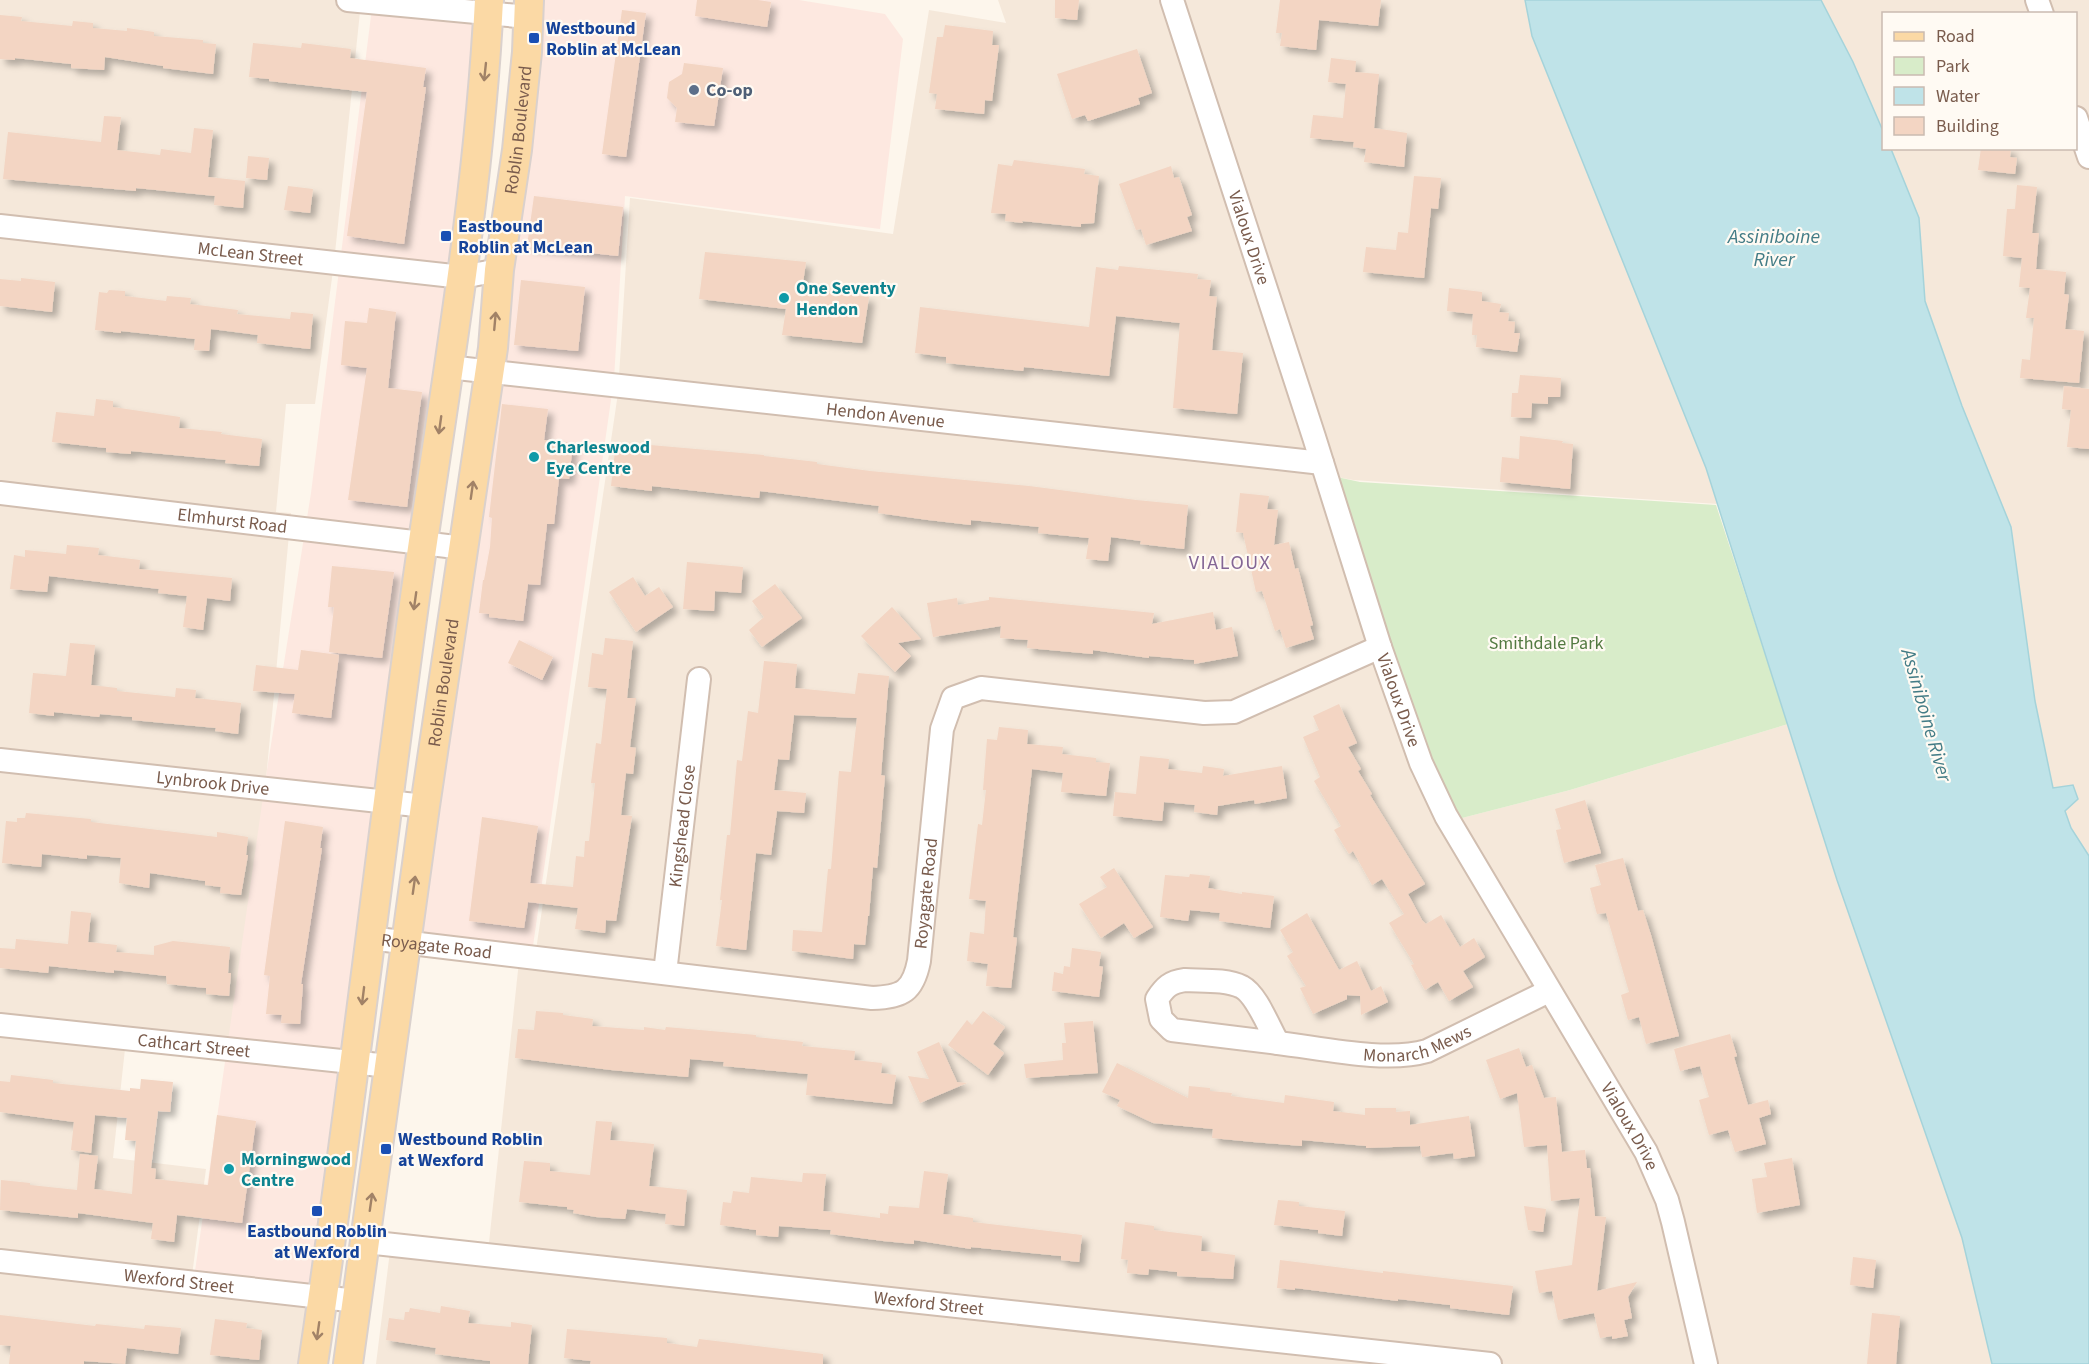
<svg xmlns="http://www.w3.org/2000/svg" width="2089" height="1364" viewBox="0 0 2089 1364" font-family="'Source Sans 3',sans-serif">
	<defs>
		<filter id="shadow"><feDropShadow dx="5.5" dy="5.5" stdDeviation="3" flood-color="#0004"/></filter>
	</defs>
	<rect width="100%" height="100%" fill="#fdf6ec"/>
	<!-- residential -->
	<path fill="#f5e8da" d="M0,0H483V8L361,2L334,263L315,404H286L276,512L291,513L265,790L233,1051L126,1040L113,1158L206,1169L191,1283L323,1297L313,1364H0Z
		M998,0H1525L1532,36L1706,468L1718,504L1353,480L1317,473L1412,775L1440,829L1462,818L1570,790L1788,724L1837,880L1962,1238L1992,1364H376L391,1243L488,1252L519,961L535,957L618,393L630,198L893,234L929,10L1006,23Z
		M1821,0H2089V856L2071,828L2065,811L2072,785L2053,788L2035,701L1962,406L1925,301L1919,218L1891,149L2076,148V14H1884L1883,131L1853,62Z"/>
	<!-- commercial -->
	<path fill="#fde8e0" d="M532,0H799L885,14L903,39L880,229L625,196L614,379L532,953L412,938Z
		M372,8L484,18L317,1291L194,1278L266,776L311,493Z"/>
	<!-- green -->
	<path fill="#d8ecc9" d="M1337,477L1360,482L1716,505L1788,724L1570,790L1462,818L1431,766L1397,667Z"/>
	<!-- water -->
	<path fill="#bfe3e8" stroke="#a5d3da" stroke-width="1.5" d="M1525,0H1821L1853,62L1883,131L1884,148L1891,149L1919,218L1925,301L1962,406L2011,527L2035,701L2053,788L2073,785L2078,799L2065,811L2071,828L2089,856V1364H1992L1962,1238L1837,880L1706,468L1532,36Z"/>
	<!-- building -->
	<path fill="#f3d5c3" filter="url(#shadow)" d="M697,0H758L771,2L767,27L695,16Z
		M1055,0H1079L1077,20L1055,18Z
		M1280,0H1381L1378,26L1319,20L1316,50L1280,46L1282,33H1276Z
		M622,10L646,13L626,157L602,154Z
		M0,15L22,17L21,21L72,26L73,21L93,23V28L127,31V28L154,32V36L203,40V43L216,44L213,74L163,68V66L105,57L104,70L71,68V64L15,58V60L0,59Z
		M945,25L993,31L992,45H999L992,101L985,100L984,114L935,109L937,94L929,93L937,37H943Z
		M253,43L301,48L302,43L351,49L350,58L426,68L423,87H426L404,244L347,236L367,92L269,81V79L249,77Z
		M1137,49L1152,93L1138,98L1140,104L1088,121L1085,115L1072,119L1057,74Z
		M1331,58L1356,61L1355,72L1379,74L1374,128L1407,133L1404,167L1364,162L1366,149L1353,147L1354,142L1310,138L1313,115L1343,118L1346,84L1328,82Z
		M684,63L723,68L714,126L675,122L677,108L667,98L669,82L682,74Z
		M104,116L121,117L117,150L160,155L161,149L191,153L194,128L213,130L208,177L245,181L243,208L214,205L215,196L136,188V191L3,179L8,132L101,142Z
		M1981,148H2011L2010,157L2017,158L2015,174L1978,170Z
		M248,156L269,158L267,180L246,178Z
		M1014,160L1085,169L1084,174L1099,176L1094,223L1081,224V227L1022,221L1023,223L1005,221L1006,214L991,213L998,164L1012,166Z
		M1171,166L1174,178L1179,177L1192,215L1187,217L1192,231L1146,245L1141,229L1136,230L1119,184Z
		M1414,176L1441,178L1438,209L1431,208L1424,278L1363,272L1366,247L1396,250L1398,232L1408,233Z
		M2017,185L2037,187L2032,233H2039L2036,269L2066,272L2064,294L2069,295L2065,329L2084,331L2079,383L2020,378L2022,359L2030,360L2034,318H2026L2030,288L2019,287L2022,258L2003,256L2007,209H2015Z
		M288,186L313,189L310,213L284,210Z
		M534,196L623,207L618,256L527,246Z
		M705,252L806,262L802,290L869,297L862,343L782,335L786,309L699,299Z
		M1119,266L1198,274L1197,279L1211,280L1209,296L1217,297L1212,350L1243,353L1237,414L1173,408L1180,323L1116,316L1109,376L1024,367L1023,371L946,363V357L915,353L920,307L1089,327L1096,267L1118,270Z
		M21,278L55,282L52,312L0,306V279L21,281Z
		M521,280L585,287L578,351L514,345Z
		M1449,288L1482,292V301L1501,304L1499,312L1509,313L1508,321L1515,322L1514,333H1520L1517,352L1476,347L1477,335H1472L1473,314L1447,311Z
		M109,290L125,291V296L166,301L167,296L191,298L190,304L238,310L237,314L290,319L291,312L313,314L310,349L257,343L258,335L211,329L209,351L194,350L195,339L121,331V333L95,330L99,292L107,293Z
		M369,308L396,312L388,388L422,392L407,507L348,500L367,368L341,365L345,321L367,323Z
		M1520,375L1561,378L1560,397H1548V404L1532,403L1531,418L1511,417L1512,393H1518Z
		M2064,386L2089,389V449L2067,447L2071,410L2062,409Z
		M96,399L113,401V407L180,417L179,428L222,432L221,434L262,439L259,466L225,463L226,460L131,451V454L106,452V448L52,442L56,412L94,416Z
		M502,404L548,409L544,440L573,443L569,479L559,478L554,524H547L540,585L528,584L523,621L489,617V614L479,613L483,580H484L490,547L492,518L489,517Z
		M1520,436L1563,441L1562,443L1573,444L1570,489L1500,482L1502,457L1519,459Z
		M616,442L764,455V456L817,462V464L870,471L1029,486L1136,500L1188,505L1184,549L1140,544L1141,541L1111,537L1108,561L1086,559L1089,538L1038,533L1039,527L971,520V525L928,520L878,513L879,506L760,491L759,498L652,486V491L611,486Z
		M1240,493L1269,496L1267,509L1278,510L1274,545L1289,542L1295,569L1298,568L1313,625L1310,626L1314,639L1286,648L1280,629L1275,631L1262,591L1256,592L1243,533L1236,532Z
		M67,545L99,548L98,555L140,560L139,569L232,578L230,601L207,598L203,630L183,627L187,596L158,593L159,589L49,576L47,592L10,589L14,555L25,557V550L66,554Z
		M687,562L743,567L741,593L715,591L714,611L683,609Z
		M332,566L394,572L382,658L329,652L334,607H328Z
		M633,577L645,596L659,587L673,607L636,632L609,592Z
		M775,584L802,618L762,647L749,630L764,617L752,601Z
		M989,597L1154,613L1152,624L1213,612L1216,630L1232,627L1238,656L1194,664V660L1149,656V658L1093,650V654L1027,648L1028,640L1000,638L1001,626L933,637L927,603L957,598L958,605L989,600Z
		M892,607L921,639L898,643L911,656L895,672L861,636Z
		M605,638L633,641L627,698H636L630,747L636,748L633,774L626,773L621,815L632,816L616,921L606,920L605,933L575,929L578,908L528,902L524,928L469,921L482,817L538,826L530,883L573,887L576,856L584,857L585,841H589L595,783H591L596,743L601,744L607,689L588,687L592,653L603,655Z
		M519,640L553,657L542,680L508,663Z
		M70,643L95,645L91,685L117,688V691L175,697L176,688L196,690L195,698L241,703L238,734L215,731L216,728L132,720V717L100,714L99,717L54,712V716L29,713L33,673L66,676Z
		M301,650L339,655L331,718L292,713L295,694L253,691L256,665L298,670Z
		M764,661L797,664L795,688L855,694L858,673L889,676L881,775L885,776L877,868L873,867L869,916H868L865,945L854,944L853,959L792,951L793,930L822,932L828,869H831L839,771L851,772L857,718L794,715L789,760L778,759L774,790L806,793L804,813L777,811L771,855L756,853L746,950L716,946L722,900H720L727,835H730L737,760L742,761L748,711L758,713Z
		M1339,704L1357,743L1348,747L1361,769L1358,771L1372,794L1370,795L1425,884L1408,894L1422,920L1426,924L1441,915L1460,947L1474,938L1485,957L1463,971L1473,987L1449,1001L1438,982L1425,990L1411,965L1414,964L1389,923L1404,914L1382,879L1372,885L1353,851L1349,854L1334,830L1341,826L1314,781L1320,777L1303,737L1319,730L1313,716Z
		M999,727L1028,730L1027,744L1063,747L1062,754L1096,758V762L1110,763L1106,796L1061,792L1063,773L1032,769L1013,937L1017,938L1011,988L986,986L988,964L967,961L970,932L984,934L986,901L969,899L978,824L982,825L986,790H983L987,739L997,740Z
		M1140,756L1169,759L1168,769L1202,773L1203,766L1224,769L1223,776L1282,766L1287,798L1255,804L1254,800L1218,806L1217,815L1194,812L1195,805L1164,802L1162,821L1113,816L1115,792L1136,794Z
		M1585,800L1601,853L1564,863L1556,830L1561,829L1555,809Z
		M26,813L91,819V822L217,837V832L248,837L246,855H248L241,895L220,893L221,887L205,885V881L150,873L149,888L119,883L121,858L87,855V859L42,854L41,867L2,863L6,821L17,822V818H25Z
		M285,821L323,827L320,848H322L301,984H303L300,1024L281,1023L282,1015L266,1014L270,976L264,975Z
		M1623,858L1638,911L1643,910L1651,935L1679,1036L1646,1044L1639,1017L1628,1020L1621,995L1629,992L1606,913L1597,914L1590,888L1601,885L1595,865Z
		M1114,868L1153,927L1134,938L1124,923L1101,938L1079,904L1107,887L1100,877Z
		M1190,874L1210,876L1208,888L1242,894V892L1274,896L1270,928L1219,921L1220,913L1190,910L1188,921L1160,917L1165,875L1189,877Z
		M71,911L91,913L88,942L117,945L116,952L154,955V946L173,941L230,947L228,973H231L229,996L206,994V988L167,984L166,976L114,970V973L49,966L48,973L0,968V948L15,949L16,939L68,944Z
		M1307,913L1339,970L1357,961L1371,991L1381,986L1388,1002L1361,1015L1360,996L1347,995V999L1313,1014L1300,988L1306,986L1287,956L1293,952L1280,930Z
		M1072,948L1101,952L1099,966L1103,967L1099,997L1052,991L1054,972L1063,974L1064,966L1070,967Z
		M536,1011L563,1013V1015L593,1019L592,1026L644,1030V1027L665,1030L666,1027L756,1035V1037L803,1042L802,1046L855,1051L854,1060L882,1063L881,1073L896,1075L892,1104L806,1095L808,1074L723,1066L724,1062L690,1059L688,1077L611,1070L515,1058L518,1029L534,1030Z
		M983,1011L1005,1027L993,1044L1004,1053L988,1075L948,1045L967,1020L972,1025Z
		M1093,1021L1098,1073L1026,1078L1024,1064L1063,1060L1062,1043H1066L1064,1023Z
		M1730,1034L1737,1056L1734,1057L1748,1105L1768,1100L1771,1114L1759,1118L1766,1144L1735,1152L1728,1130L1709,1135L1699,1100L1709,1097L1700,1066L1680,1071L1674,1049Z
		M939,1042L957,1082L967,1083L920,1103L908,1076L929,1079L917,1052Z
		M1519,1048L1526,1067L1532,1065L1544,1098L1556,1097L1562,1152L1585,1150L1587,1168H1590L1595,1216L1606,1217L1597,1291L1637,1282L1628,1297L1632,1318L1624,1320L1628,1336L1612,1339V1336L1600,1338L1594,1313L1558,1320L1552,1291L1539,1293L1535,1271L1572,1265L1580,1198L1551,1201L1547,1145L1524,1147L1517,1093L1500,1099L1486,1060Z
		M1117,1063L1188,1098L1189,1086L1210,1088V1091L1232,1093L1231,1096L1284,1103L1285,1095L1334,1102L1333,1111L1365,1115V1108H1396V1112L1410,1111V1125L1469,1116L1475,1156L1454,1159L1453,1153L1422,1157L1420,1146L1366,1148V1146L1302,1140V1146L1253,1142L1212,1138L1213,1129L1153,1123L1117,1106L1120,1100L1102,1092Z
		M11,1075L53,1080V1083L130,1091V1088L140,1089L141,1079L173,1082L170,1112L158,1111L151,1168L156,1169L155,1179L208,1185L217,1115L256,1121L242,1223L177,1215L174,1242L151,1239L153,1223L78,1213V1218L0,1210L1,1180L30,1183V1185L77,1190L80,1154L98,1156L94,1189L132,1194L136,1141L125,1140L127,1118L95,1115L91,1153L71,1150L74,1122L0,1112V1081L10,1082Z
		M596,1121L612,1122L610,1140L654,1144L649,1186L687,1190L684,1226L665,1224L666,1214L627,1209L625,1219L596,1217L573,1213L574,1210L567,1209V1207L519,1202L524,1161L550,1163V1171L590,1175Z
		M1792,1158L1800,1205L1757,1213L1752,1179L1767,1177L1764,1163Z
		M924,1171L948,1174L943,1214L973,1218V1222L1082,1235L1079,1262L1061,1260V1256L971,1247V1249L914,1240V1244L883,1241L830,1234L831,1230L779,1226L778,1237L756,1235V1230L720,1225L723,1202L731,1203L733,1191L749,1193L751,1177L802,1182L803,1173L826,1174L823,1211L880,1218V1213L888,1214L889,1206L919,1208Z
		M1278,1200L1299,1202V1206L1345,1211L1342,1236L1318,1233V1230L1274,1225Z
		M1524,1206L1546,1209L1543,1232L1528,1230Z
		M1125,1222L1154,1226V1230L1202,1236L1201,1251L1235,1255L1233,1279L1177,1276V1272L1149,1269L1148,1275L1127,1273L1128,1260L1121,1259Z
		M1853,1257L1876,1260L1873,1288L1850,1285Z
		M1280,1260L1383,1273V1271L1513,1286L1509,1315L1450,1308V1305L1398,1299V1301L1295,1288V1290L1277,1288Z
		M441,1306L470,1311L468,1323L511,1327V1322L532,1325L528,1364H490V1361L435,1354L436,1348L386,1340L389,1318L404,1320L405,1312H409L410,1308L440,1313Z
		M1872,1313L1900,1316L1896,1364H1867Z
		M0,1315L95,1326L96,1324L144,1329L145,1325L181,1328L178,1354L127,1348L125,1364L84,1361V1364H9L11,1346L0,1345Z
		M215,1319L247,1323L246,1328L262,1330L259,1360L210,1355Z
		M567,1329L667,1338V1343L697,1347L699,1339L823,1354V1364H590L591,1361L564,1358Z"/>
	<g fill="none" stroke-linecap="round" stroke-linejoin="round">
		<!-- minor casing -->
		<g stroke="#d1beb0" stroke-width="26">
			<g id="minor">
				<path d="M348,0L528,17"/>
				<path id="s1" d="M1172,0L1314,437L1380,647L1421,763L1446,816L1646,1152L1667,1200L1673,1222L1706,1364"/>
				<path d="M2037,0L2042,14"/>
				<path d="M2076,118L2089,157"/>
				<path id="s2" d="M0,226L462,277L499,270"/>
				<path id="s3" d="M448,367L1322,463"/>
				<path id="s4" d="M0,493L464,548"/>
				<path id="s5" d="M0,760L425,806"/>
				<path id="s6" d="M369,938L872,998C903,997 913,991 919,961L942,729L953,698L981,688L1204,713L1234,712L1380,647"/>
				<path id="s7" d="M665,973L699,679"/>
				<path d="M1185,980C1202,981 1226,979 1242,987C1257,995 1269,1028 1278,1043L1172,1030L1161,1019L1157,999C1165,987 1170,982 1185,980Z"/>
				<path id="s8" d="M0,1025L389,1066"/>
				<path id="s9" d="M1278,1043C1321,1048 1386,1063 1427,1051L1549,991"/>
				<path id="s10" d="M366,1242L1490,1364"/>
				<path id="s11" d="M0,1261L357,1301"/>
			</g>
		</g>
		<!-- major casing -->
		<g stroke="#dad1cd" stroke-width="32">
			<g id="major">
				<path d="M313,1364C351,1109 380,852 415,597C443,398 479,200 489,0"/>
				<path id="s12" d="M348,1364L425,806L493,348L499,270L517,150L527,52L529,0"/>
			</g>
		</g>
		<!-- minor -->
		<use href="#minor" stroke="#fff" stroke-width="22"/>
		<!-- major -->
		<use href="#major" stroke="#fbd9a5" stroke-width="28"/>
	</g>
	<!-- one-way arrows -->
	<defs><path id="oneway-shaft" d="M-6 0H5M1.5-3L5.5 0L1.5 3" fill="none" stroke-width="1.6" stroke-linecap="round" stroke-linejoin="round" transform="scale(1.5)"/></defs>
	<g stroke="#a18267">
		<use href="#oneway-shaft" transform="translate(485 72) rotate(96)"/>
		<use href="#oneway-shaft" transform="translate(495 321) rotate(-85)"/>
		<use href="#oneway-shaft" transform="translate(440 425) rotate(98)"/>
		<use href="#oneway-shaft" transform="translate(472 490) rotate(-82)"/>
		<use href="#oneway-shaft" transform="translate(415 601) rotate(98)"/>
		<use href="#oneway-shaft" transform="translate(414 885) rotate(-82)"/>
		<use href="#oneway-shaft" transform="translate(363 996) rotate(97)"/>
		<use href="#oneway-shaft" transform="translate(371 1202) rotate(-82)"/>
		<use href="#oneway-shaft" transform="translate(318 1331) rotate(98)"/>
	</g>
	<!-- markers -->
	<g fill="#1a4fb4" stroke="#fffaf3" stroke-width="2">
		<rect x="528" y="32" width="12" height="12" rx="3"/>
		<rect x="440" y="230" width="12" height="12" rx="3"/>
		<rect x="380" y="1143" width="12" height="12" rx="3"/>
		<rect x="311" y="1205" width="12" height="12" rx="3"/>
	</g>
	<circle fill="#5c6f8a" stroke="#fffaf3" stroke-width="2" cx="694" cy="90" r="6"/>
	<g fill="#0f9aa8" stroke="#fffaf3" stroke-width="2">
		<circle cx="784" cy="298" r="6"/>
		<circle cx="534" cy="457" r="6"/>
		<circle cx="229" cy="1169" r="6"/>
	</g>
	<g text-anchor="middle" stroke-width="4.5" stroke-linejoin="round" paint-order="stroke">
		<!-- transit labels -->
		<g font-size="18" font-weight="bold" fill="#164399" stroke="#fffaf3" text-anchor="start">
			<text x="546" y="34">Westbound<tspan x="546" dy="21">Roblin at McLean</tspan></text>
			<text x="458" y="232">Eastbound<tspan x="458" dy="21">Roblin at McLean</tspan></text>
			<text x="398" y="1145">Westbound Roblin<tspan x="398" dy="21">at Wexford</tspan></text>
			<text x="317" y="1237" text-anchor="middle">Eastbound Roblin<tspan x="317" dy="21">at Wexford</tspan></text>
		</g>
		<!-- service labels -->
		<g font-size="18" font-weight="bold" fill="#4e5e75" stroke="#fffaf3" text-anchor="start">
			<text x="706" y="96">Co-op</text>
		</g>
		<!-- street labels -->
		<g font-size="18" fill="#7a5c4d" stroke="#fffaf3">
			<text dy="6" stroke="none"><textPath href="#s12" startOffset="1246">Roblin Boulevard</textPath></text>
			<text dy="6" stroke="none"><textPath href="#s1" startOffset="250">Vialoux Drive</textPath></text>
			<text dy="6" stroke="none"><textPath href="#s2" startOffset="252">McLean Street</textPath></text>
			<text dy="6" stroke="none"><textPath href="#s3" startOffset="440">Hendon Avenue</textPath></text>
			<text dy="6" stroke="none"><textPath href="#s4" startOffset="234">Elmhurst Road</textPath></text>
			<text dy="6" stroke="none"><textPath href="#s12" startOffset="688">Roblin Boulevard</textPath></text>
			<text dy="6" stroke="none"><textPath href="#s1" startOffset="736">Vialoux Drive</textPath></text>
			<text dy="6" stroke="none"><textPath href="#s5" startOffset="214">Lynbrook Drive</textPath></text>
			<text dy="6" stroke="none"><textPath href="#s7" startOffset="148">Kingshead Close</textPath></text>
			<text dy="6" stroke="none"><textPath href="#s6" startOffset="642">Royagate Road</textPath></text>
			<text dy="6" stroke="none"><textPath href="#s6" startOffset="68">Royagate Road</textPath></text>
			<text dy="6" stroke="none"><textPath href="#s9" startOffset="142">Monarch Mews</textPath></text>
			<text dy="6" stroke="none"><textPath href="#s8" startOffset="195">Cathcart Street</textPath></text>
			<text dy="6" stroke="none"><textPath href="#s1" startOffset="1222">Vialoux Drive</textPath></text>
			<text dy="6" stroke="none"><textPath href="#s11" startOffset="180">Wexford Street</textPath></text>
			<text dy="6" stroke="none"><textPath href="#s10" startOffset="566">Wexford Street</textPath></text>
		</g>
		<!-- culture labels -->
		<g font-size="18" font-weight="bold" fill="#0d838f" stroke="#fffaf3" text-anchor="start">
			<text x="796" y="294">One Seventy<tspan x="796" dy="21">Hendon</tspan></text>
			<text x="546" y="453">Charleswood<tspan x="546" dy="21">Eye Centre</tspan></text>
			<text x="241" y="1165">Morningwood<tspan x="241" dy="21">Centre</tspan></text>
		</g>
		<!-- park labels -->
		<g font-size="18" fill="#537a41" stroke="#fffaf3">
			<text x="1546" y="649">Smithdale Park</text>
		</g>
		<!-- water labels -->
		<g font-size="20" font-style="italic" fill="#437c86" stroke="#fffaf3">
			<text x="1774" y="243">Assiniboine<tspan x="1774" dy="23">River</tspan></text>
			<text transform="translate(1927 715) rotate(74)" y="7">Assiniboine River</text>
		</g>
		<!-- neighbourhood labels -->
		<g font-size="20" letter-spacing="1.5" fill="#846695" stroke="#fffaf3">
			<text x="1230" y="569">VIALOUX</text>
		</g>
	</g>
	<!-- legend -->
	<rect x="1882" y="12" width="195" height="138" fill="#fffaf3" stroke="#cabbb1" stroke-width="1.5"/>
	<rect x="1894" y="32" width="30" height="9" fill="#fbd9a5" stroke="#cabbb1" stroke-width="1.5"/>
	<text x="1936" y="42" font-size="18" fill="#7a5c4d">Road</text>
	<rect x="1894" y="57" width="30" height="18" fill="#d8ecc9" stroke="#cabbb1" stroke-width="1.5"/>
	<text x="1936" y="72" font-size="18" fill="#7a5c4d">Park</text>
	<rect x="1894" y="87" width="30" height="18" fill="#bfe3e8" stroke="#cabbb1" stroke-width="1.5"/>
	<text x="1936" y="102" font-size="18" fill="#7a5c4d">Water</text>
	<rect x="1894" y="117" width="30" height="18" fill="#f3d5c3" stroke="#cabbb1" stroke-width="1.5"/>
	<text x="1936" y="132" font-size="18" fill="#7a5c4d">Building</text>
</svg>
